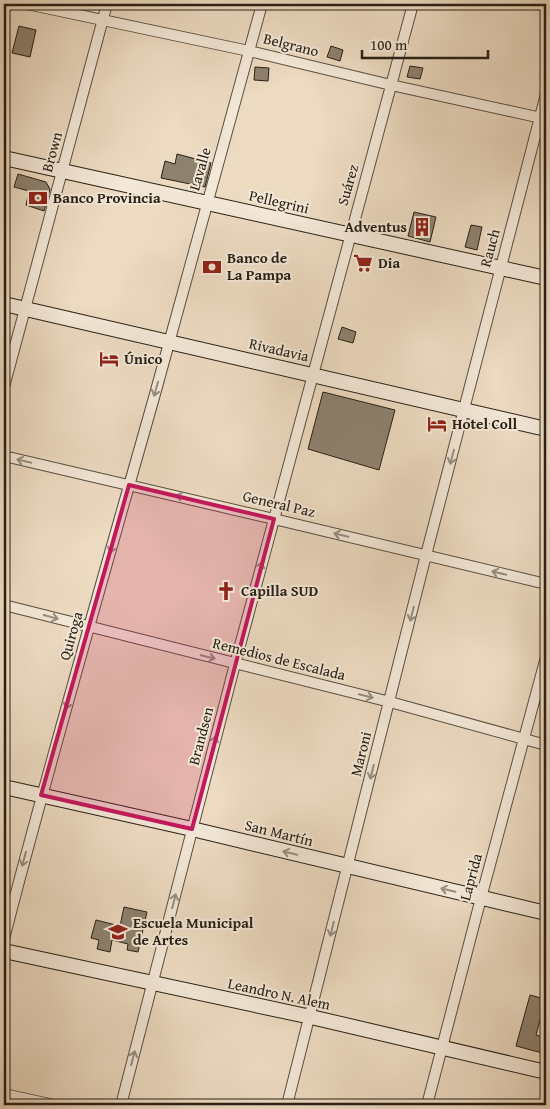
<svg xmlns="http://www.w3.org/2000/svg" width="550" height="1109" viewBox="0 0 550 1109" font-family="'Gentium Book Plus',serif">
	<rect width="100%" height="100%" fill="#ecdac1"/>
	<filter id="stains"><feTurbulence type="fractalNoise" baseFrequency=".004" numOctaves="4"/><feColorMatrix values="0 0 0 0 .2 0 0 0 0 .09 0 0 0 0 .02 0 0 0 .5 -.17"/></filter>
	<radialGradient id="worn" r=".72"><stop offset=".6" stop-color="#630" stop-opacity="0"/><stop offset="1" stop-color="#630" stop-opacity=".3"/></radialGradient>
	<!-- building -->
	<path fill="#8e816e" stroke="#282015" d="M19,26L36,30L30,57L12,53Z
		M331,46L343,50L340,61L327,57Z
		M410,66L423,68L420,79L407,77Z
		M255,67L269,68L268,81L254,80Z
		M177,154L211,163L205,187L161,178L165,161L175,164Z
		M18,174L46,182L50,189L44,211L26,205L29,191L14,187Z
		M414,212L436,217L430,242L408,236Z
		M471,225L482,227L477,250L465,247Z
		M342,327L356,332L353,343L338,339Z
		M323,392L395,410L379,470L308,449Z
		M124,907L147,912L138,952L127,950L128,944L112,940L110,952L97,949L99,940L91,938L96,920L120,926Z
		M530,995L545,999L543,1007L546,1008V1021L540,1020L536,1035L546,1038V1054L516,1046Z"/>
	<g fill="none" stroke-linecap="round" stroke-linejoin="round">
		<!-- street casing -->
		<g stroke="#594e40" stroke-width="12">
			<path id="street" d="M27,4L249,51L391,85L546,119
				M4,387L107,4
				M4,456L274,519L546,584
				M4,605L390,702L546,745
				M4,939C51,756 104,575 155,394C191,264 226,134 262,4
				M4,1094L54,1105
				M121,1105L235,664L413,4
				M287,1105L426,555L546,94
				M427,1105L481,898L546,657"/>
		</g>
		<!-- secondary casing -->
		<g stroke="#282015" stroke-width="16">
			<path id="secondary" d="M4,158L546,278
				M4,304L546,429
				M4,787L192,829L546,913
				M4,951L311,1017L546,1072"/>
		</g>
		<!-- street -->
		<use href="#street" stroke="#f3e7d7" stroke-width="10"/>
		<!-- secondary -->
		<use href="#secondary" stroke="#f3e7d7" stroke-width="14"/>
	</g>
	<!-- one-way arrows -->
	<defs><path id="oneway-shaft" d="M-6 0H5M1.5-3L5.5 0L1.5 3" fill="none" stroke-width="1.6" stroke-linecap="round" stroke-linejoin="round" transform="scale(1.25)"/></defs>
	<g stroke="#988d80">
		<use href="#oneway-shaft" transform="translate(156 389) rotate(106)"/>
		<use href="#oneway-shaft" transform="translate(452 457) rotate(105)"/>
		<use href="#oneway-shaft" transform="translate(24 461) rotate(-167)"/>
		<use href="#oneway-shaft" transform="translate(183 497) rotate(-167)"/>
		<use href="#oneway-shaft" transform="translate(341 535) rotate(-167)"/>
		<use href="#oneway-shaft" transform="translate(112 546) rotate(106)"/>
		<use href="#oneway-shaft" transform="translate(260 569) rotate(-75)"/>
		<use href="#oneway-shaft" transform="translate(499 573) rotate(-166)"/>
		<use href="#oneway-shaft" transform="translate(412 614) rotate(104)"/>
		<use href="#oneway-shaft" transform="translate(51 617) rotate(15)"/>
		<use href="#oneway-shaft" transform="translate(208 657) rotate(14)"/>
		<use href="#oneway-shaft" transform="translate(366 696) rotate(14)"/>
		<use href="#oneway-shaft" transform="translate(68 702) rotate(106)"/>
		<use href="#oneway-shaft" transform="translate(214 743) rotate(-75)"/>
		<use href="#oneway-shaft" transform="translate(372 772) rotate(104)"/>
		<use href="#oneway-shaft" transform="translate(290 853) rotate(-166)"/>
		<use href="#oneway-shaft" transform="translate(24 859) rotate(105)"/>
		<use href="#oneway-shaft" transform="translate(448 890) rotate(-167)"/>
		<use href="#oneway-shaft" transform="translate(174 901) rotate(-76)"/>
		<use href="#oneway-shaft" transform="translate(332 929) rotate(104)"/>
		<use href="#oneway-shaft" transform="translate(133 1058) rotate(-75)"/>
	</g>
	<!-- marked area -->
	<path fill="#c2185b" fill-opacity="0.2" stroke="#c2185b" stroke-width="4" stroke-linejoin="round" d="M129,485L274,519L192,829L41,795Z"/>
	<!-- icons -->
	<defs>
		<g id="bank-bare" transform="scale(1.5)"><path d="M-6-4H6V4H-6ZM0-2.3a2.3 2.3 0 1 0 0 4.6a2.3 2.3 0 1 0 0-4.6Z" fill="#8f2418" stroke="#f3e7d7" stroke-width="2.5" paint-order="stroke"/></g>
		<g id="building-bare" transform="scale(1.5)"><path d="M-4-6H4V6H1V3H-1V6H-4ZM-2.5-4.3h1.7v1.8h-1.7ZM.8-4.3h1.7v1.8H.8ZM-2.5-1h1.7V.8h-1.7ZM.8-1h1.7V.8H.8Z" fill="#8f2418" stroke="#f3e7d7" stroke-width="2.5" paint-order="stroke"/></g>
		<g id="supermarket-bare" transform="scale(1.5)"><path d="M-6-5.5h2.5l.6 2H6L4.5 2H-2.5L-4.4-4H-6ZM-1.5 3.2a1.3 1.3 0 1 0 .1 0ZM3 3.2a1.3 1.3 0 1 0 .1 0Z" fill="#8f2418" stroke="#f3e7d7" stroke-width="2.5" paint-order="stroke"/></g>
		<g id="hotel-bare" transform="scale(1.5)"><path d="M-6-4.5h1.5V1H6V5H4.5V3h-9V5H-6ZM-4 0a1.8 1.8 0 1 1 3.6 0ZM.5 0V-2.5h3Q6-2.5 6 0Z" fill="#8f2418" stroke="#f3e7d7" stroke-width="2.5" paint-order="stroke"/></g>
		<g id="church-bare" transform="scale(1.5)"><path d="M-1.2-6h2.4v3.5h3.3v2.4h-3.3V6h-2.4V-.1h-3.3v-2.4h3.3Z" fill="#8f2418" stroke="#f3e7d7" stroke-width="2.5" paint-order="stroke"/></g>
		<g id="school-bare" transform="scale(1.5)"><path d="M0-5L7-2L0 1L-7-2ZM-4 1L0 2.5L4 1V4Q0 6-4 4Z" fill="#8f2418" stroke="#f3e7d7" stroke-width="2.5" paint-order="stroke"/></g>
	</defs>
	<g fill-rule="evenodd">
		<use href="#bank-bare" x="38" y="198"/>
		<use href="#building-bare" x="422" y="227"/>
		<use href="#supermarket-bare" x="363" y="263"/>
		<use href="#bank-bare" x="212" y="267"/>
		<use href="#hotel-bare" x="109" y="359"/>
		<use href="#hotel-bare" x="437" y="424"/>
		<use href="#church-bare" x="226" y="591"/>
		<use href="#school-bare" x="118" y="932"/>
	</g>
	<g text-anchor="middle" stroke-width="4" stroke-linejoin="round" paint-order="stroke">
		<!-- street labels -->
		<g font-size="15" fill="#282015" stroke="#f3e7d7">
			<text transform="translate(291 45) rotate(14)" y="5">Belgrano</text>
			<text transform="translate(52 152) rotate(-75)" y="5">Brown</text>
			<text transform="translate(200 169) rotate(-74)" y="5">Lavalle</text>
			<text transform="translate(348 185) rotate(-74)" y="5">Suárez</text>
			<text transform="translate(279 202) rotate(13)" y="5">Pellegrini</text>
			<text transform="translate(490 248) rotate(-75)" y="5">Rauch</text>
			<text transform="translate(279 350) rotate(13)" y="5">Rivadavia</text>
			<text transform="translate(279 504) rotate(13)" y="5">General Paz</text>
			<text transform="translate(71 636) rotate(-74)" y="5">Quiroga</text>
			<text transform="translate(279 659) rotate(14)" y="5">Remedios de Escalada</text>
			<text transform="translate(201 736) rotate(-75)" y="5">Brandsen</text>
			<text transform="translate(361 754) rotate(-76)" y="5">Maroni</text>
			<text transform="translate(279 833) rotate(14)" y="5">San Martín</text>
			<text transform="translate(471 877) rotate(-75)" y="5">Laprida</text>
			<text transform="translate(279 994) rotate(12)" y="5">Leandro N. Alem</text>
		</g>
		<!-- poi labels -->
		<g font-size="15" font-weight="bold" fill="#282015" stroke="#f3e7d7" text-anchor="start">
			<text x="53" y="203">Banco Provincia</text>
			<text x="407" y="232" text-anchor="end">Adventus</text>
			<text x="227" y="263">Banco de<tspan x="227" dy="17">La Pampa</tspan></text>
			<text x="378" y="268">Dia</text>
			<text x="124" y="364">Único</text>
			<text x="452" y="429">Hotel Coll</text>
			<text x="241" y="596">Capilla SUD</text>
			<text x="133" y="928">Escuela Municipal<tspan x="133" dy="17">de Artes</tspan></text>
		</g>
	</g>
	<!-- margin -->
	<rect width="550" height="1109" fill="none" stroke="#ecdac1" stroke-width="20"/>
	<rect x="5" y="5" width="540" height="1099" fill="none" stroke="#282015" stroke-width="2.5"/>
	<rect x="10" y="10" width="530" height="1089" fill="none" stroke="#282015"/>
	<!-- scale -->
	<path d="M362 50v8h126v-8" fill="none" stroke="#282015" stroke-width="2.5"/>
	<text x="370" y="50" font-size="15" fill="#282015" stroke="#f3e7d7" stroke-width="4" paint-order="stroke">100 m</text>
	<rect width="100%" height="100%" filter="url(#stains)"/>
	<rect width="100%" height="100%" fill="url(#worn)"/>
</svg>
